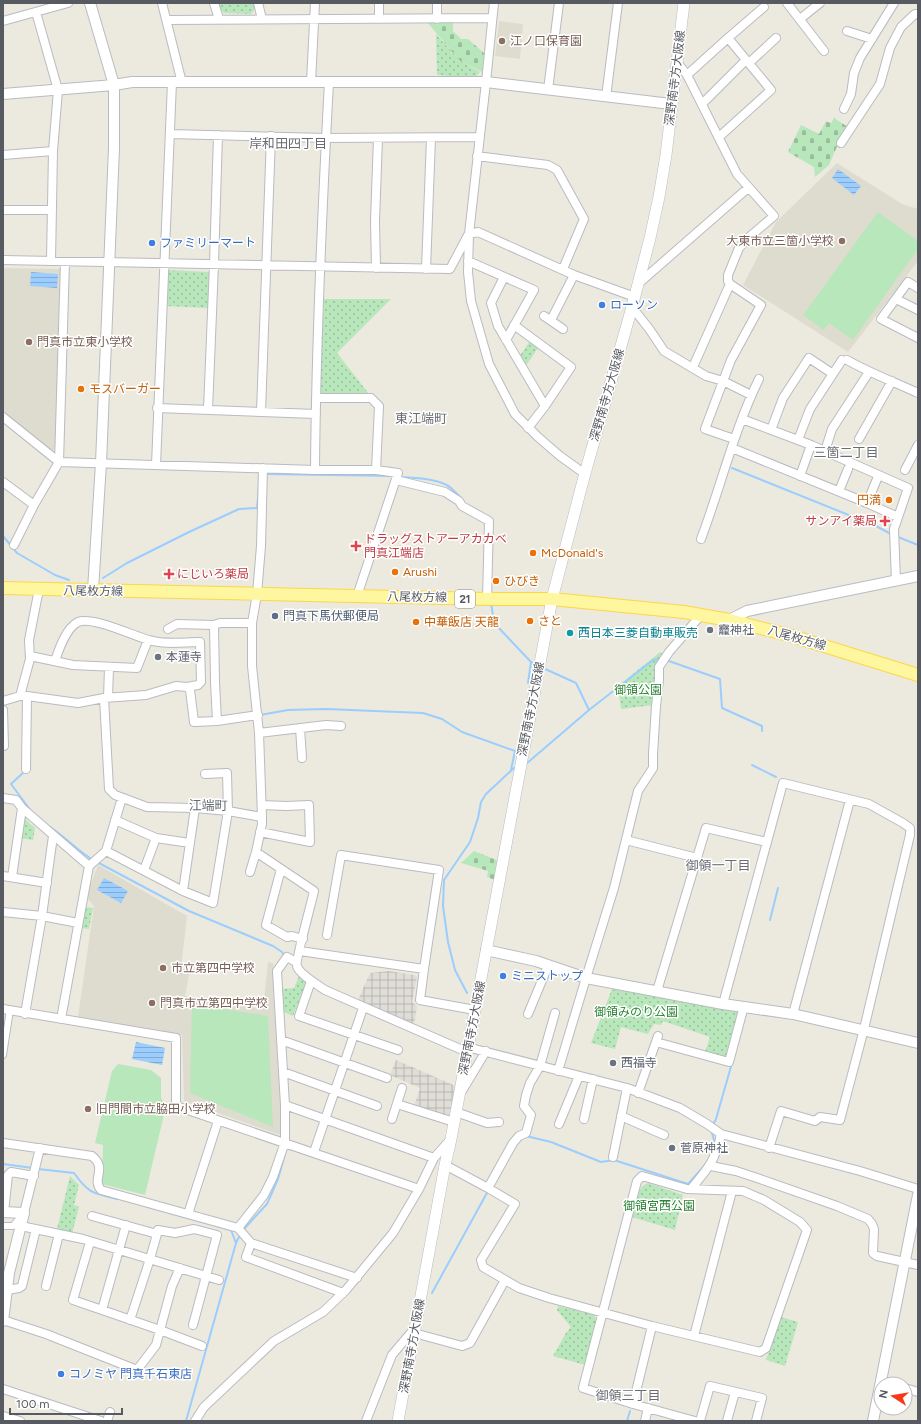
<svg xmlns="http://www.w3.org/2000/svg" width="921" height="1424" viewBox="0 0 921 1424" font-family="Figtree,'Noto Sans JP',sans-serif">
	<defs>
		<pattern id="industrial-grid" width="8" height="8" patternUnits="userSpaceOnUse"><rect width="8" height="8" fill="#dfddd6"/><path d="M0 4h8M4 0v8" fill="none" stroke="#b8b6b1"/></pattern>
		<pattern id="cemetery-stones" width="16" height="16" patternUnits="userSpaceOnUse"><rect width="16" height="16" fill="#b7e7ba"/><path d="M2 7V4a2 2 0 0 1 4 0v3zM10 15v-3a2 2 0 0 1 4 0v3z" fill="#98be9b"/></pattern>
		<pattern id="park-dots" width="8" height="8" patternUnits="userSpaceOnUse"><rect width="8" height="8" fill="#b7e7ba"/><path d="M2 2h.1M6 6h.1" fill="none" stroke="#98be9b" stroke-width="1.8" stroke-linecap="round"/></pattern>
		<pattern id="water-rules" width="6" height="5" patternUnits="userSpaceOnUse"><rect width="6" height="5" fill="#9bcdff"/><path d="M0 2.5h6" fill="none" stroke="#81a9d2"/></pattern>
	</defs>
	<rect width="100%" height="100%" fill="#eceade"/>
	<!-- industrial -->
	<path fill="url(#industrial-grid)" d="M389,971L414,975L417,977L412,1002L417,1006L415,1020L412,1025L357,1002L370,973Z
		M396,1060L458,1087L451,1117L414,1106L420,1088L390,1075Z"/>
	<!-- education -->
	<path fill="#dedcce" d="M499,21L523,24L520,59L495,56Z
		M837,163L902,204L918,209V261L848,352L743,285L776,222Z
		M3,268L62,269L56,448L51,452L3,414Z
		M98,865L187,916L181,969L190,970L185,996L263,1009L268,962L273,963L283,1136L184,1101L182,1035L78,1017L94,906L86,897Z"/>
	<!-- grass -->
	<path fill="#b7e7ba" d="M878,212L918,241V249L853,340L829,323L824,330L803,315Z
		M192,1004L268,1016L273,1127L190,1093Z
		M118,1064L151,1070L161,1078V1098L166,1106L145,1195L102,1184L103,1145L95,1143L112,1071Z"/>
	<!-- cemetery -->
	<path fill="url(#cemetery-stones)" d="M427,22L453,23V31L461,39H468L484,53L482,72L460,61Z
		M834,118L848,127L839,142L829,165L815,177L814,167L788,152L801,125L819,134L826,121L831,123Z
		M474,851L499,861L495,880L487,877L488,871L461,863Z"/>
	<!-- park -->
	<path fill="url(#park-dots)" d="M218,3H253L255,9L251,14L224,13L220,9Z
		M436,34L460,61L480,72L475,78L437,75Z
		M167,270L210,272L209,308L165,306Z
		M324,299H391L337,353L369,394L319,395Z
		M530,341L538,348L525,367L519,357Z
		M660,652L663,654L653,705L621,709L618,686Z
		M21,817L25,818L28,822L35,828L33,840L18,838Z
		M85,907L93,908L89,929L81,928Z
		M299,976L307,981L293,1016L282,1011V989L294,988Z
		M612,989L740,1011L727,1059L705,1052L710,1037L663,1021L661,1025L654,1024L648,1034L621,1027L615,1049L591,1043Z
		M70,1176L79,1185L74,1205L79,1207L72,1233L57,1229Z
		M648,1183L683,1195L675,1230L632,1217C635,1206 636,1187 648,1183Z
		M558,1306L594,1315L597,1320L585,1365L553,1356L566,1333L571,1327L557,1310Z
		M781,1317L798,1322L785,1366L766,1360Z"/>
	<!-- water -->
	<path fill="url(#water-rules)" d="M838,169L861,186L854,195L832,178Z
		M31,272L58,274L57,288L30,286Z
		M104,878L128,891L121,903L97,890Z
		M136,1042L165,1048L162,1065L132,1059Z"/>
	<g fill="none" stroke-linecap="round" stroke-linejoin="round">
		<!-- stream -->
		<path stroke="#9bcdff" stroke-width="2" d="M732,468L876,526L889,533
			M264,474L394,476
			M398,477C413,478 440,478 451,488C454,491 457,494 460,497
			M3,536L17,553L55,575L69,580
			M898,537L918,545
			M103,578L127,563L189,532L239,509L257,508L259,487
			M491,603L493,615L496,625L531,662L536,664
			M666,660L720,679L722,708L762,726V731
			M543,668L576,683L589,710
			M528,683L531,662
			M260,715L288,710L326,709L423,713L442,719L462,732L515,751L511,770
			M526,764L589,710L653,660L662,659
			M752,765L776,777
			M25,771L11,784L31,811
			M47,825C64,835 76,850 93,860
			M97,862L189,911L273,946L282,952L285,957
			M770,920L778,888
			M467,993L455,970L448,942L443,906L444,880L470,842L478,818L481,802L486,794L514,768
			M713,1125L716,1119L732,1063
			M711,1129L715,1144
			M526,1136L551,1142L601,1162L614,1160L688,1184L706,1164
			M3,1164L33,1168
			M38,1169L74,1173C89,1194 93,1193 117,1199
			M145,1206L231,1230L236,1243
			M243,1230L267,1204L278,1179L287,1147
			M432,1293L488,1191
			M186,1421L236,1243L241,1233
			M627,1421L630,1411"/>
		<!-- pedestrian casing -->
		<g stroke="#b9bbc2" stroke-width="8">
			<path id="pedestrian" d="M3,1055L10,1010
				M3,1226H13L18,1220H23"/>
		</g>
		<!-- minor casing -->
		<g stroke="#b9bbc2" stroke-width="10">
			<path id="minor" d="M162,3L182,83
				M214,3L219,19
				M258,3L262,19
				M494,3L486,82L469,234L468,272L471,301L489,364L515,414L538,437L560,456L585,474
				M787,3L824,51
				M36,12L58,90L53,151L51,261
				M379,19V3
				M437,19V3
				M800,19L820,3
				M167,20L492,18
				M3,21L68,3
				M847,31L872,39
				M728,38L764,7
				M677,62L687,75L737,174L774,216L748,238L739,248L728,275V281L730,284L693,367
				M749,63L776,38
				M687,75L728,38L771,90L719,137
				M311,82L315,3
				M548,90L559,3
				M606,97L618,3
				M702,104L746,60
				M844,109L851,94L854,73L860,58L894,3
				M170,134L326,138L479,137
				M841,143L880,84L890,48L901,27L915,14H918
				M3,155L53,151
				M477,156L548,165L557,170L584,219L563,269
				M3,210H52
				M469,234L478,232L574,275L635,297
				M3,260L450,269L468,235
				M468,261L534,290L506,340
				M376,268L375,221L378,138
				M426,269L431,138
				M504,277L491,303L498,326L545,406
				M638,284L748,188
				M730,284L761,305L731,360L705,429L734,439
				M918,288L908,282L881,319L918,338
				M896,299L918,310
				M632,307L650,330L664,351L706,376L723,381L751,395
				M544,316L563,329
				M551,320L574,275
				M514,325L571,367L545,406L528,428
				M847,360C870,373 894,382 918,393
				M316,398H371L379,406L376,470
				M157,408L316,414
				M208,410L214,264L218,135
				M261,412L271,136
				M3,417L59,462L315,470H376L398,473L357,596
				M742,419L798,440
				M771,430L783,398L809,358L833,374
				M859,439L892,381
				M811,445L908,488L894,529L896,581
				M732,448L867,503L898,517
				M825,451L832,429L869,372
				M156,465L172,82
				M263,468L261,546L257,594L252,623V666L259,733L262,817V824L256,852L314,891C312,901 295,962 297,966C299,974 318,985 325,990L467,1052
				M315,470C316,341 322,211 329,82
				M905,470L918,445
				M800,476L811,445L798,440L810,409L842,360
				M396,480L445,492L459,501L462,506L489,521L487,599
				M3,482L34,505
				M839,491L848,469
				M867,503L877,479
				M701,539C721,486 734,430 759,379
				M14,545L34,505L59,462L65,262
				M214,625L215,682L217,721
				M168,629L177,624L214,625L220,623H252
				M30,656L73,665L137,668L148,640
				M55,661C59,649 66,628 78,622C93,616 133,636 149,640C165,645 184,642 200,642L201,682L198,685L187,687
				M20,696L30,659L29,640L39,589
				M104,698L109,789L115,795L147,807L195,808L183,891
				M108,698L109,668
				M3,701L20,696H27L78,703L104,698L146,695L176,686L187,687L190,690L194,722L217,721L258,715
				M3,710L4,746
				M300,728L302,758
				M259,733L326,725L341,726
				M26,769L27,696
				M3,798L16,800L22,808L89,866L61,1019
				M195,808L228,811L262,817
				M115,820L156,838L190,843
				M260,832L310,842L309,805L286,806L262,805
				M626,840L697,858
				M106,851L183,891L213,903L228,811L227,773L205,774
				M89,866L106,851L122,798
				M281,869L266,925L287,937L292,936L303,939
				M144,870L156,838
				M250,872L256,852
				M3,876L47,883
				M12,877L22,808
				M3,912L42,916L78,923
				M327,935L341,855L439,870L424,969
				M300,951L424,969L420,1000L475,1010
				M311,981L299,1016L398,1050
				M657,991L706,828L767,842
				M723,1004L783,783L869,804L903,823L910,828V835L864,1029L840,1120L820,1117L815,1121L781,1111L769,1148
				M3,1009L176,1038V1103L179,1107L419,1189
				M25,1014L42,916L53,836
				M528,1014L548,966
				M793,1014L850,800
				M281,1040L387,1078
				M656,1042L729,1062L744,1006
				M467,1047L627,1088L680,1108L707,1124L721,1134L860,1171L918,1189
				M558,1071L586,978L614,888L638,791L653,768V754L656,706L659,680V667L669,652L701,615
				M283,1072L377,1106
				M462,1091L486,1051
				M638,1093L658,1036
				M397,1104L454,1122
				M285,1105L434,1158
				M456,1112L487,1123L499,1122
				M621,1116L664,1135
				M392,1119L402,1088
				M584,1119L593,1079
				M559,1124L579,1076
				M3,1143L92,1156C108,1169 91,1178 101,1190L238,1228L251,1243L357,1278
				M314,1152L363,1008
				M613,1157L627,1088
				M445,1165L488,1188L515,1204L481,1260L483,1267L519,1288L549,1298L652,1326L760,1352L766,1348L807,1230L800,1222L764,1200L743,1191L687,1189L642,1176L637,1181L583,1388L633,1404L695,1421
				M711,1166L736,1171L760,1179L837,1206L868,1219L872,1224L874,1229L873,1253L877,1256L918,1265
				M488,1188L513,1143L519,1136L526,1133L531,1115L524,1106L526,1095L530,1083L540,1066L555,1013
				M691,1189C707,1170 716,1160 721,1134
				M4,1212L8,1175L11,1172L34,1176
				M24,1213L40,1148
				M188,1214L218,1121
				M92,1216L157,1234L150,1259L130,1320
				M21,1226L83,1239L219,1280
				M238,1228L264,1195L273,1177L285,1142V1105L277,971L287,957L296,962
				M157,1234L158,1230L175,1233L194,1229L217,1235L193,1325
				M90,1242L73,1300L160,1330L202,1346
				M251,1243L246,1257L343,1293
				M46,1286L59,1234
				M7,1290L19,1288L22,1286L36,1229
				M102,1310L126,1225
				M3,1320L46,1334L137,1370L156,1345L172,1286L180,1268
				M414,1333L462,1346L470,1343L505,1280
				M694,1336L732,1191
				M881,1381L891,1384
				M905,1388L918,1392
				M3,1389L101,1421
				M633,1404L652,1326
				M3,1416L20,1421
				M107,1421L110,1412
				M195,1421L204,1407L274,1341L323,1312L346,1290L393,1233L419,1189L434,1158L450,1140
				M366,1421L392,1355L414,1329
				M645,1421L648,1408
				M700,1421L710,1386L762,1398L756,1421
				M727,1421L735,1392"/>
		</g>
		<!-- tertiary casing -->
		<g stroke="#b9bbc2" stroke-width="12">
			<path id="tertiary" d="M90,3L114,85V148L101,463L93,590
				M3,94L114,85L132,82H486L671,104
				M729,620L747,611L918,576
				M486,950L536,961L586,978L723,1004L793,1014L918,1043
				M3,1212L24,1213L9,1273L3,1321
				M873,1421L918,1195"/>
		</g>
		<!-- secondary casing -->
		<g stroke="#b9bcc4" stroke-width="12">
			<path id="secondary" d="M398,1421L445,1165L451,1139L552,599L584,477L632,307L650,238L659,197L666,155L684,3"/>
		</g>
		<!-- primary casing -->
		<g stroke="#fdd646" stroke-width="14">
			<path id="primary" d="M3,588L487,599H552L684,612L729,620L792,636L918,675"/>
		</g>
		<!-- pedestrian -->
		<use href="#pedestrian" stroke="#fff" stroke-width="6"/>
		<!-- minor -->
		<use href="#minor" stroke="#fff" stroke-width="8"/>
		<!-- tertiary -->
		<use href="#tertiary" stroke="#fff" stroke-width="10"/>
		<!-- secondary -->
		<use href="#secondary" stroke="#fff" stroke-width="11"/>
		<!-- primary -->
		<use href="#primary" stroke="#fff6a0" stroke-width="12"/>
	</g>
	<!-- markers -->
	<g fill="#8d6e63" stroke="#fff" stroke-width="1.5">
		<circle cx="502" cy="41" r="4"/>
		<circle cx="842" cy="241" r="4"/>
		<circle cx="29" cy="342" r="4"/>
		<circle cx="163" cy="968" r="4"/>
		<circle cx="152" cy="1003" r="4"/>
		<circle cx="88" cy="1109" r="4"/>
	</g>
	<g fill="#3f7fe0" stroke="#fff" stroke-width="1.5">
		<circle cx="152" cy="243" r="4"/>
		<circle cx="602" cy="305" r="4"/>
		<circle cx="503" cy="976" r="4"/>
		<circle cx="61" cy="1374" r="4"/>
	</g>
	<g fill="#e8710a" stroke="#fff" stroke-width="1.5">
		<circle cx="81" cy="389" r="4"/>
		<circle cx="889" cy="500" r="4"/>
		<circle cx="533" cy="553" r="4"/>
		<circle cx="395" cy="572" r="4"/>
		<circle cx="496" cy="581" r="4"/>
		<circle cx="530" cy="621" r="4"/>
		<circle cx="416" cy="622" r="4"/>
	</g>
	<g fill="#e0444e" stroke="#fff" stroke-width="1.5">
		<path d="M883 515h4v4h4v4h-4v4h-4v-4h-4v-4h4z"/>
		<path d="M354 540h4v4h4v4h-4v4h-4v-4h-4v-4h4z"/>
		<path d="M167 568h4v4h4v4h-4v4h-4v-4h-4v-4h4z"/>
	</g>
	<circle fill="#5c6f8a" stroke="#fff" stroke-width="1.5" cx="275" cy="616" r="4"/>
	<g fill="#6b7280" stroke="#fff" stroke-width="1.5">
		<circle cx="710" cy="630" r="4"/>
		<circle cx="158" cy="657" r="4"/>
		<circle cx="613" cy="1063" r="4"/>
		<circle cx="672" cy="1148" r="4"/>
	</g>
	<circle fill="#0f9aa8" stroke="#fff" stroke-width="1.5" cx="570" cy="633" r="4"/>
	<g text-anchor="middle" stroke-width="3" stroke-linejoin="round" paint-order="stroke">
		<!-- shield labels -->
		<rect fill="#fff" stroke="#898c90" stroke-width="1" x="455" y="590" width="20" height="18" rx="3"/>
		<g font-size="11" font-weight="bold" fill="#575b61">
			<text x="465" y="603">21</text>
		</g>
		<!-- education labels -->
		<g font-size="12" fill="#785e54" stroke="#fff" text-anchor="start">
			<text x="510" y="45">江ノ口保育園</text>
			<text x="834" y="245" text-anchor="end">大東市立三箇小学校</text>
			<text x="37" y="346">門真市立東小学校</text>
			<text x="171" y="972">市立第四中学校</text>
			<text x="160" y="1007">門真市立第四中学校</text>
			<text x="96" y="1113">旧門間市立脇田小学校</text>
		</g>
		<!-- street labels -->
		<g font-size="12" fill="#575b61" stroke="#fff">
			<text transform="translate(675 78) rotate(-83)" y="4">深野南寺方大阪線</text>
			<text transform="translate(607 395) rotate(-74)" y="4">深野南寺方大阪線</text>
			<text transform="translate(93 591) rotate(1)" y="4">八尾枚方線</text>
			<text transform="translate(417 597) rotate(1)" y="4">八尾枚方線</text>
			<text transform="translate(797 638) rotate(16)" y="4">八尾枚方線</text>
			<text transform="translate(531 709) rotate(-79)" y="4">深野南寺方大阪線</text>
			<text transform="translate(472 1028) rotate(-79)" y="4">深野南寺方大阪線</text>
			<text transform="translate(412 1346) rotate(-80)" y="4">深野南寺方大阪線</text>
		</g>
		<!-- shop labels -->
		<g font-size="12" fill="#366cbe" stroke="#fff" text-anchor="start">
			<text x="160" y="247">ファミリーマート</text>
			<text x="610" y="309">ローソン</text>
			<text x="511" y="980">ミニストップ</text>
			<text x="69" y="1378">コノミヤ 門真千石東店</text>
		</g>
		<!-- food labels -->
		<g font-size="12" fill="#c56008" stroke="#fff" text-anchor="start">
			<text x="89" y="393">モスバーガー</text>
			<text x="881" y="504" text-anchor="end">円満</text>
			<text x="541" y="557">McDonald's</text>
			<text x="403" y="576">Arushi</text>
			<text x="504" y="585">ひびき</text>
			<text x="538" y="625">さと</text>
			<text x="424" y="626">中華飯店 天龍</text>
		</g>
		<!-- health labels -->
		<g font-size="12" fill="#be3a42" stroke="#fff" text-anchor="start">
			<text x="877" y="525" text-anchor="end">サンアイ薬局</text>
			<text x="364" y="543">ドラッグストアーアカカベ<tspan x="364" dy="14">門真江端店</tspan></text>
			<text x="177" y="578">にじいろ薬局</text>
		</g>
		<!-- service labels -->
		<g font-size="12" fill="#4e5e75" stroke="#fff" text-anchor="start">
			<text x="283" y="620">門真下馬伏郵便局</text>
		</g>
		<!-- worship labels -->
		<g font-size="12" fill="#5b616d" stroke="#fff" text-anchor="start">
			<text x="718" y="634">龗神社</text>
			<text x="166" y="661">本蓮寺</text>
			<text x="621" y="1067">西福寺</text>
			<text x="680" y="1152">菅原神社</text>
		</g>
		<!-- culture labels -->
		<g font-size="12" fill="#0d838f" stroke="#fff" text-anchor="start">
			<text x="578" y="637">西日本三菱自動車販売</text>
		</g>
		<!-- park labels -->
		<g font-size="12" fill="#2d8336" stroke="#fff">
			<text x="638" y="694">御領公園</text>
			<text x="636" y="1016">御領みのり公園</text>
			<text x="659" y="1210">御領宮西公園</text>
		</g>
		<!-- neighbourhood labels -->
		<g font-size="13" fill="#686d73" stroke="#fff">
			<text x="288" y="148">岸和田四丁目</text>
			<text x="421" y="423">東江端町</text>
			<text x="846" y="457">三箇二丁目</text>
			<text x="208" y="810">江端町</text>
			<text x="718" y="870">御領一丁目</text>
			<text x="628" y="1400">御領三丁目</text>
		</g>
	</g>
	<!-- border -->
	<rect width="921" height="1424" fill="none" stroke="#575b61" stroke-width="8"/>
	<!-- north arrow -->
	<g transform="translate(893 1396) rotate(282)"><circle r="19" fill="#ffffff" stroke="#bcbdc0"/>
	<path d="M0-3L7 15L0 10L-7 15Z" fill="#f73918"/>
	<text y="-6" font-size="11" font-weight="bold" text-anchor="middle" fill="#575b61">N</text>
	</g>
	<!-- scale -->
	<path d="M10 1408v6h112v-6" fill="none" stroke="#575b61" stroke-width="2"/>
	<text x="16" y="1408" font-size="12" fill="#575b61" stroke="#ffffff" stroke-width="3" paint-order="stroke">100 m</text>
</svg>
